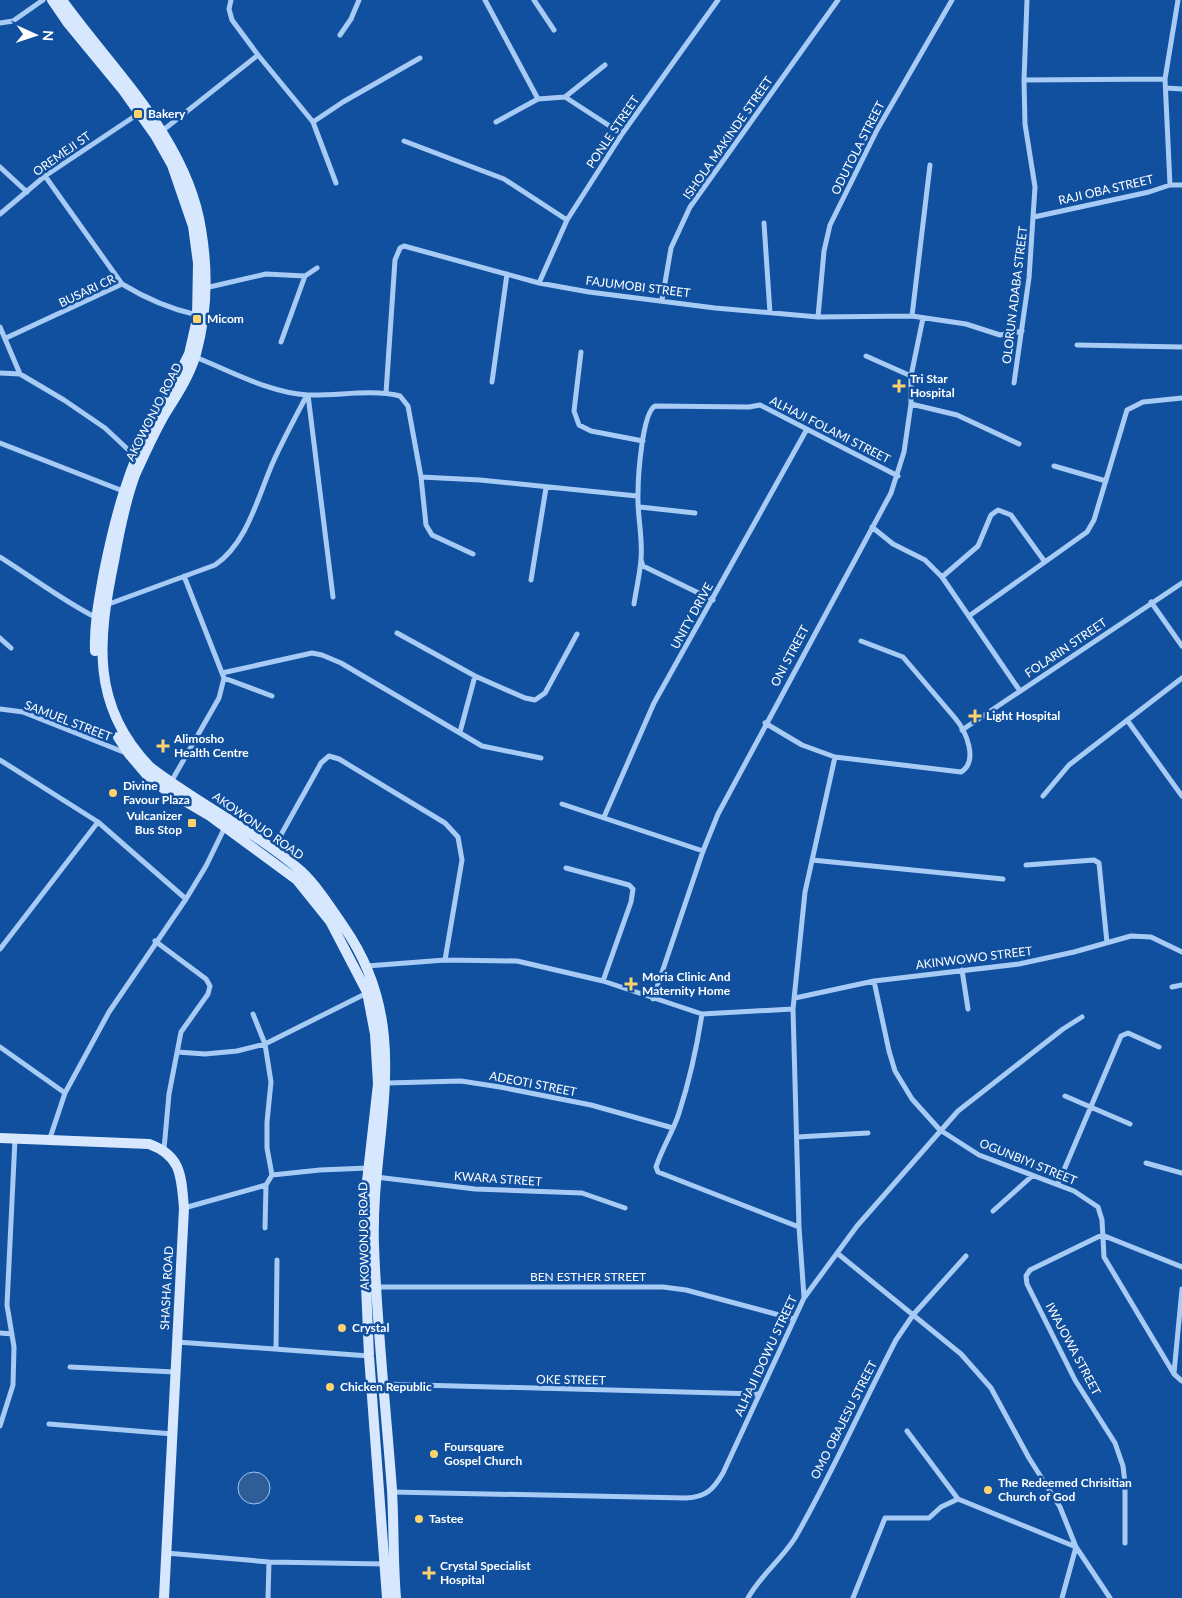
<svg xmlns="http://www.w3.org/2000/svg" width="1182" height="1598" viewBox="0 0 1182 1598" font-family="Lato,sans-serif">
	<rect width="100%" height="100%" fill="#10509f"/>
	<!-- water -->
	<path fill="#2e5d97" stroke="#98c6f9" d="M238 1488a16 16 0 1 1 32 0a16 16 0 1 1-32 0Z"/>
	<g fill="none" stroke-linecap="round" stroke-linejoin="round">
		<!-- street -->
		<path stroke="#a7cbf5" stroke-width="5" d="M231,0L229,9L232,20L258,55L313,122L336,183
			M485,0L538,99
			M534,0L554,30
			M0,23L13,21L43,0
			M340,35L351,19L359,0
			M1024,80L1165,79
			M1166,88L1182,89
			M565,97L622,134
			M313,122L343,102L420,58
			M496,122L538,99L565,97L605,65
			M162,131L258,55
			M404,141L504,179L567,220
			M0,167L27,192
			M45,176L122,284
			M1170,185L1165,79L1178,0
			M0,214L45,176L138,114
			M1034,217L1149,192L1170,185H1182
			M764,223L770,313
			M539,283L567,220L622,134L718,0
			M205,288L266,274L305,276
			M662,300L671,248L690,207L838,0
			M912,316L930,165
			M818,317L824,251L830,225L877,130L952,0
			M0,327L20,374
			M6,338L122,284C145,298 170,309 197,315
			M281,342L305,276L317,268
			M1077,345L1182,347
			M581,352L574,411L579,425L591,431L643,441
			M866,356L911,376
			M195,357C231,371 269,393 308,395C339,396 370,389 400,396L408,406L421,477L426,525L432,535L473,554
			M0,373L20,374L64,400L105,428L136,457
			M492,382L507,274
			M1014,383L1029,278L1035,187L1025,124L1024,80L1027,0
			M386,393L395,260L400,248L404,246L539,283L589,292L715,308L818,317L912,316L966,324L1000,335L1022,331
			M308,395L333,597
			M911,404L957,415L1019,444
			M0,443L123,491
			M1054,466L1106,481
			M421,477L480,480L637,496
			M640,507L695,513
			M872,527L893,544L925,560L942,577L1020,691
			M0,557C32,577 62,600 95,617
			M641,560L643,566L713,600
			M942,577L978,546L991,515L998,510L1011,515L1045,562
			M531,580L546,488
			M1151,602L1182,646
			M634,604C636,590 640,574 641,559C643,537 637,515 638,494C638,478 642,413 655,406L749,407L760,405L898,476
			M106,605L215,565C248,543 258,495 274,460C284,438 296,416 307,395
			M969,616L1087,532L1094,520L1127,410L1143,402L1182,398
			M397,633L475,676L525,698L535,700L545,693L577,634
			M0,638L11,648
			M222,673L312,653L322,655L341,663L482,746L541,758
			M224,678L272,696
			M0,709L23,712L126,753
			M1127,720L1182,796
			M765,723L802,745L835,757L961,772C979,761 966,731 955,718L903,657L861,641
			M962,730L1182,583
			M460,732L475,676
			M0,760L98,822L186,899
			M171,782L219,698L224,678L184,576
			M1043,796L1069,765L1182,678
			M562,804L703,851
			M604,817L654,703L807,429
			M273,849L321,763L329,756L339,759L445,823L458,837L462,860L445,960
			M812,860L1003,879
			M1026,865L1094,860L1099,863L1107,943
			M566,868L629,885L633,889L631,902L603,981
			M155,941L206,979L210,986L208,994L181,1032L169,1094L164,1149
			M0,949L98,822
			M367,966L445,960L517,961L603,981L702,1014L793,1009
			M962,970L968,1009
			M874,981L889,1051L895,1071L912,1099L940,1130L979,1155L1074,1191L1098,1207L1102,1220L1104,1257L1174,1374L1182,1381
			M1172,987L1182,985
			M795,998L874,981L1019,964L1074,952L1131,936L1151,937L1182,952
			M653,999L703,851L718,814L891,493L904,452L911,404V376L923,318
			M253,1014L265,1044L271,1082L267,1122V1148L272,1175L266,1185L265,1228
			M702,1014C697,1046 689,1082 679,1113C673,1132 662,1148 656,1167L658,1172L799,1227
			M0,1047L65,1093
			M177,1052L205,1054L237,1051L265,1044L367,993
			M387,1083L461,1081L500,1087L591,1105L673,1128
			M1065,1096L1130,1124
			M797,1137L868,1133
			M49,1141L65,1093L109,1012L186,899L206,866L225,827
			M1146,1163L1182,1173
			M272,1175L320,1170L368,1168
			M376,1177L475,1189L582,1193L625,1208
			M1058,1184L1121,1036L1128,1033L1159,1047
			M184,1208L266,1185
			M993,1211L1032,1176
			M1102,1235L1030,1270L1026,1276L1027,1284L1075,1380L1115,1443L1123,1466L1125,1483V1543
			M1102,1235L1182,1267
			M837,1253L961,1354L991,1388L1029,1458L1060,1507L1076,1547L1062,1598
			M377,1287H663L686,1290L794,1319
			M804,1297L799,1227L793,1009L805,892L835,757
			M0,1333L12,1334
			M177,1342L369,1356
			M276,1349L277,1260
			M70,1367L175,1372
			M1174,1373L1182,1289
			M383,1384L758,1394
			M49,1424L173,1434
			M0,1426L13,1385L14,1347L7,1305L15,1139
			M907,1431L958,1499
			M392,1492L686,1498C706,1497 713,1490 723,1473L804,1298L857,1226L958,1111L1063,1029L1082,1017
			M166,1553L269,1562L384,1564
			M268,1598L269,1562
			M748,1598C760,1576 781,1560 795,1538C832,1474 862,1405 896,1340L913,1315L966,1256
			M853,1598L885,1518H929L941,1507L958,1499L1076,1547L1110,1598"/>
		<!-- secondary -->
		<path stroke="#d7e8fe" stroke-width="10" d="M52,0L67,22L123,90L155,135L172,165L193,226L198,263L197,319L189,354L166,400
			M62,0C113,71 187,139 201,229C208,270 207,314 196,354C189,377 177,395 165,414C154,433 144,455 135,475C125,502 119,533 114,561C98,639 90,705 150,767C198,804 255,831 301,871C317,886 331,908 344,927C417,1032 370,1131 374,1246C377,1328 386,1409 392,1490C394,1526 393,1562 396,1598
			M95,651C94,624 99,599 104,572C115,517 129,465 156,416
			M118,737L129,754L146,774L164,789L210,816L297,880L330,921L367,992L375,1034L378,1084L365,1199V1261L369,1356L387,1598
			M0,1138L149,1144C182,1156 181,1176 184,1208L164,1598"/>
	</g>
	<!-- markers -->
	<g fill="#ffd36b" stroke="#10509f" stroke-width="2">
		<rect x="133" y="109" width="10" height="10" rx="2.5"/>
		<rect x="192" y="314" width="10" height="10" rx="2.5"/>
		<path d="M896.5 378.5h5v5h5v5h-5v5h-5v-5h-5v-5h5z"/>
		<path d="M972.5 708.5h5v5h5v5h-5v5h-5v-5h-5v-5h5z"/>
		<path d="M160.5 738.5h5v5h5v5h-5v5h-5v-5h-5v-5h5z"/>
		<circle cx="113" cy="793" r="5"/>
		<rect x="187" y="818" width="10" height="10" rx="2.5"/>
		<path d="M628.5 976.5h5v5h5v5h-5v5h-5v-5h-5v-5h5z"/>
		<circle cx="342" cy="1328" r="5"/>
		<circle cx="330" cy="1387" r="5"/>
		<circle cx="434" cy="1454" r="5"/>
		<circle cx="988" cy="1490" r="5"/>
		<circle cx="419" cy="1519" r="5"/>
		<path d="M426.5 1565.5h5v5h5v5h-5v5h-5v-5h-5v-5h5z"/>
	</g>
	<g text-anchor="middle" stroke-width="5" stroke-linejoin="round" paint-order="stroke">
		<!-- poi labels -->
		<g font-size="12" font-weight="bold" fill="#fff" stroke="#10509f" text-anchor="start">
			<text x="148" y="118">Bakery</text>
			<text x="207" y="323">Micom</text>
			<text x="910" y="383">Tri Star<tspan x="910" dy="14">Hospital</tspan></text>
			<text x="986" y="720">Light Hospital</text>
			<text x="174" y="743">Alimosho<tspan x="174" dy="14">Health Centre</tspan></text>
			<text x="123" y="790">Divine<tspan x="123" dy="14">Favour Plaza</tspan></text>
			<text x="182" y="820" text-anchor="end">Vulcanizer<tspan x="182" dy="14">Bus Stop</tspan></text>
			<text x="642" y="981">Moria Clinic And<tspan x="642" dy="14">Maternity Home</tspan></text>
			<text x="352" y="1332">Crystal</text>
			<text x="340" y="1391">Chicken Republic</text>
			<text x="444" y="1451">Foursquare<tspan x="444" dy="14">Gospel Church</tspan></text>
			<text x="998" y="1487">The Redeemed Chrisitian<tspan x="998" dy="14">Church of God</tspan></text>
			<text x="429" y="1523">Tastee</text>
			<text x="440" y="1570">Crystal Specialist<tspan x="440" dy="14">Hospital</tspan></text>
		</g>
		<!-- street labels -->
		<g font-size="12" fill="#fff" stroke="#10509f">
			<text transform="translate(613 132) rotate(-56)" y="4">PONLE STREET</text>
			<text transform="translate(728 138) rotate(-55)" y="4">ISHOLA MAKINDE STREET</text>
			<text transform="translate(858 148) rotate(-63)" y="4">ODUTOLA STREET</text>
			<text transform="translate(62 154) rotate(-35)" y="4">OREMEJI ST</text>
			<text transform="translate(1106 190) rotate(-13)" y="4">RAJI OBA STREET</text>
			<text transform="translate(638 287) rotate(7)" y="4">FAJUMOBI STREET</text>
			<text transform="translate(87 291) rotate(-25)" y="4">BUSARI CR</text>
			<text transform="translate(1015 295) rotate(-83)" y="4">OLORUN ADABA STREET</text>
			<text transform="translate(154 412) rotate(-63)" y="4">AKOWONJO ROAD</text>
			<text transform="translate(830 430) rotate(27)" y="4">ALHAJI FOLAMI STREET</text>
			<text transform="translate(692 616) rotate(-61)" y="4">UNITY DRIVE</text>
			<text transform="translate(1066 648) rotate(-34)" y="4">FOLARIN STREET</text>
			<text transform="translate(790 656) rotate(-62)" y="4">ONI STREET</text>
			<text transform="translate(68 721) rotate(21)" y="4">SAMUEL STREET</text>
			<text transform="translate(258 826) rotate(35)" y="4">AKOWONJO ROAD</text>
			<text transform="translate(974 958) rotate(-7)" y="4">AKINWOWO STREET</text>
			<text transform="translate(533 1084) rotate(11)" y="4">ADEOTI STREET</text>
			<text transform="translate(1028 1162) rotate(22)" y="4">OGUNBIYI STREET</text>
			<text transform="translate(498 1179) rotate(4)" y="4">KWARA STREET</text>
			<text transform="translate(364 1236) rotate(-91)" y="4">AKOWONJO ROAD</text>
			<text x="588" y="1281">BEN ESTHER STREET</text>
			<text transform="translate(167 1288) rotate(-87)" y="4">SHASHA ROAD</text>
			<text transform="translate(1073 1349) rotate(62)" y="4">IWAJOWA STREET</text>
			<text transform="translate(766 1356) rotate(-65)" y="4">ALHAJI IDOWU STREET</text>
			<text transform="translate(571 1380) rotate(1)" y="4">OKE STREET</text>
			<text transform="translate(844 1420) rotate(-63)" y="4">OMO OBAJESU STREET</text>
		</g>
	</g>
	<!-- north arrow -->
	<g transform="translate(35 35) rotate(93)" stroke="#10509f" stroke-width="4" paint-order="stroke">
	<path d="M0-4L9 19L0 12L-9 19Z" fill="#ffffff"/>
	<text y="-8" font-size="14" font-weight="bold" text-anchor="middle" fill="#ffffff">N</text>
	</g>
</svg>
